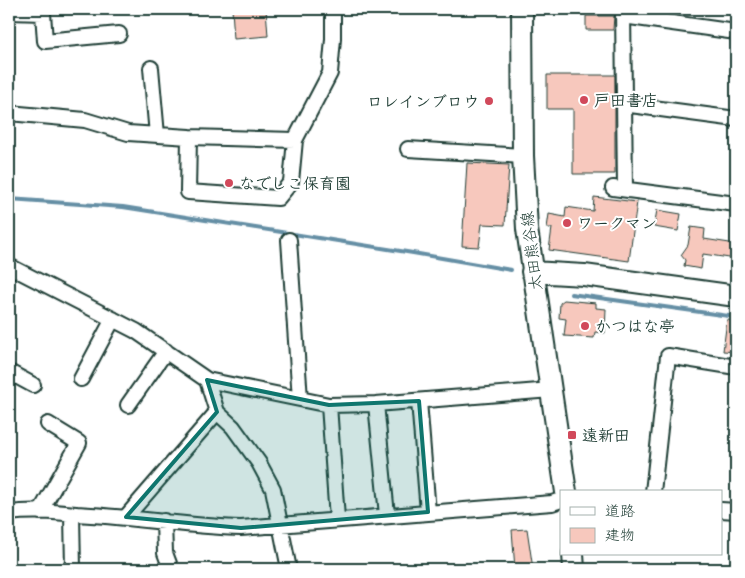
<svg xmlns="http://www.w3.org/2000/svg" width="745" height="578" viewBox="0 0 745 578" font-family="'Architects Daughter','Klee One',sans-serif">
	<rect width="100%" height="100%" fill="#fff"/>
	<filter id="ink" filterUnits="userSpaceOnUse"><feTurbulence type="fractalNoise" baseFrequency=".02" numOctaves="2"/><feDisplacementMap in="SourceGraphic" scale="10" xChannelSelector="R" yChannelSelector="G"/><feConvolveMatrix kernelMatrix="1 2 1 2 8 2 1 2 1" color-interpolation-filters="sRGB"/></filter>
	<g filter="url(#ink)">
		<g fill="none" stroke-linecap="round" stroke-linejoin="round">
			<!-- stream -->
			<path stroke="#658fa5" stroke-width="4" d="M9,199L123,207L413,253L511,270
				M571,294L736,317"/>
		</g>
		<!-- building -->
		<path fill="#f7c8bd" stroke="#1f3d34" d="M232,9H266L268,36L234,39Z
			M586,16H614L613,30H586Z
			M547,75H615V174H573V109H547Z
			M467,163L509,165L505,225L482,224L479,247L462,246Z
			M594,197L637,202L629,261L549,250L552,228H547L549,214L565,217L566,207L593,211Z
			M657,210L681,214L678,231L654,227Z
			M691,227L705,229L704,239L736,244V259L703,254L701,269L684,266L685,260L681,255L688,245Z
			M564,300L596,303V308L606,309L605,333L595,332L594,338L564,336L566,319L559,318L560,303Z
			M727,320L736,321V352L723,351Z
			M527,529L533,569H515L512,530Z"/>
		<g fill="none" stroke-linecap="round" stroke-linejoin="round">
			<!-- street casing -->
			<g stroke="#1f3d34" stroke-width="18">
				<path id="street" d="M623,9L625,189
					M9,12L43,13L45,41L119,34
					M623,16L736,32
					M151,68L157,135
					M623,104L736,119
					M9,113L85,120L128,133L189,137
					M295,140L189,137L188,192L278,198L291,182L295,140L330,73L333,39V9
					M408,149L523,156
					M613,188L736,204
					M289,240L300,399
					M9,266L136,331L207,380L329,405L376,404L551,390
					M9,372L33,385
					M81,379L113,319
					M207,380L217,412L233,427L259,463L273,489L289,569
					M419,401L428,512
					M376,404L387,515
					M128,405L166,351
					M329,405L337,519
					M653,492L668,356L736,367
					M721,510L736,511
					M40,512L79,443L48,424
					M9,513C32,510 54,512 77,514C132,517 186,526 241,528L552,503L561,500
					M72,514L73,569
					M126,517L217,412
					M164,521L165,553L171,569"/>
			</g>
			<!-- secondary casing -->
			<g stroke="#1f3d34" stroke-width="24">
				<path id="secondary" d="M522,9L523,156L527,229L566,492
					M532,272L584,275L736,296
					M573,554L574,569"/>
			</g>
			<!-- street -->
			<use href="#street" stroke="#fff" stroke-width="14"/>
			<!-- secondary -->
			<use href="#secondary" stroke="#fff" stroke-width="20"/>
		</g>
	</g>
	<!-- marked area -->
	<path fill="#0f766e" fill-opacity="0.2" stroke="#0f766e" stroke-width="4" stroke-linejoin="round" d="M207,380L329,405L419,401L428,512L241,528L126,517L217,412Z"/>
	<!-- markers -->
	<g fill="#d1495b" stroke="#fff" stroke-width="2">
		<circle cx="584" cy="100" r="5"/>
		<circle cx="489" cy="101" r="5"/>
		<circle cx="229" cy="183" r="5"/>
		<circle cx="567" cy="223" r="5"/>
		<circle cx="585" cy="326" r="5"/>
		<rect x="567" y="430" width="10" height="10" rx="2.5"/>
	</g>
	<g text-anchor="middle" stroke-width="4" stroke-linejoin="round" paint-order="stroke">
		<!-- poi labels -->
		<g font-size="16" font-weight="bold" fill="#1f3d34" stroke="#fff" text-anchor="start">
			<text x="594" y="106">戸田書店</text>
			<text x="479" y="107" text-anchor="end">ロレインブロウ</text>
			<text x="239" y="189">なでしこ保育園</text>
			<text x="577" y="229">ワークマン</text>
			<text x="595" y="332">かつはな亭</text>
			<text x="582" y="441">遠新田</text>
		</g>
		<!-- street labels -->
		<g font-size="16" fill="#1f3d34" stroke="#fff">
			<text transform="translate(531 251) rotate(-97)" y="6">太田熊谷線</text>
		</g>
	</g>
	<!-- margin -->
	<rect width="745" height="578" fill="none" stroke="#fff" stroke-width="30"/>
	<rect x="15" y="15" width="715" height="548" fill="none" stroke="#1f3d34" stroke-width="2" filter="url(#ink)"/>
	<!-- legend -->
	<rect x="560" y="490" width="162" height="65" fill="#ffffff" stroke="#a5b1ae"/>
	<rect x="570" y="507" width="25" height="8" fill="#ffffff" stroke="#a5b1ae"/>
	<text x="605" y="516" font-size="15" fill="#1f3d34">道路</text>
	<rect x="570" y="528" width="25" height="15" fill="#f7c8bd" stroke="#a5b1ae"/>
	<text x="605" y="540" font-size="15" fill="#1f3d34">建物</text>
</svg>
